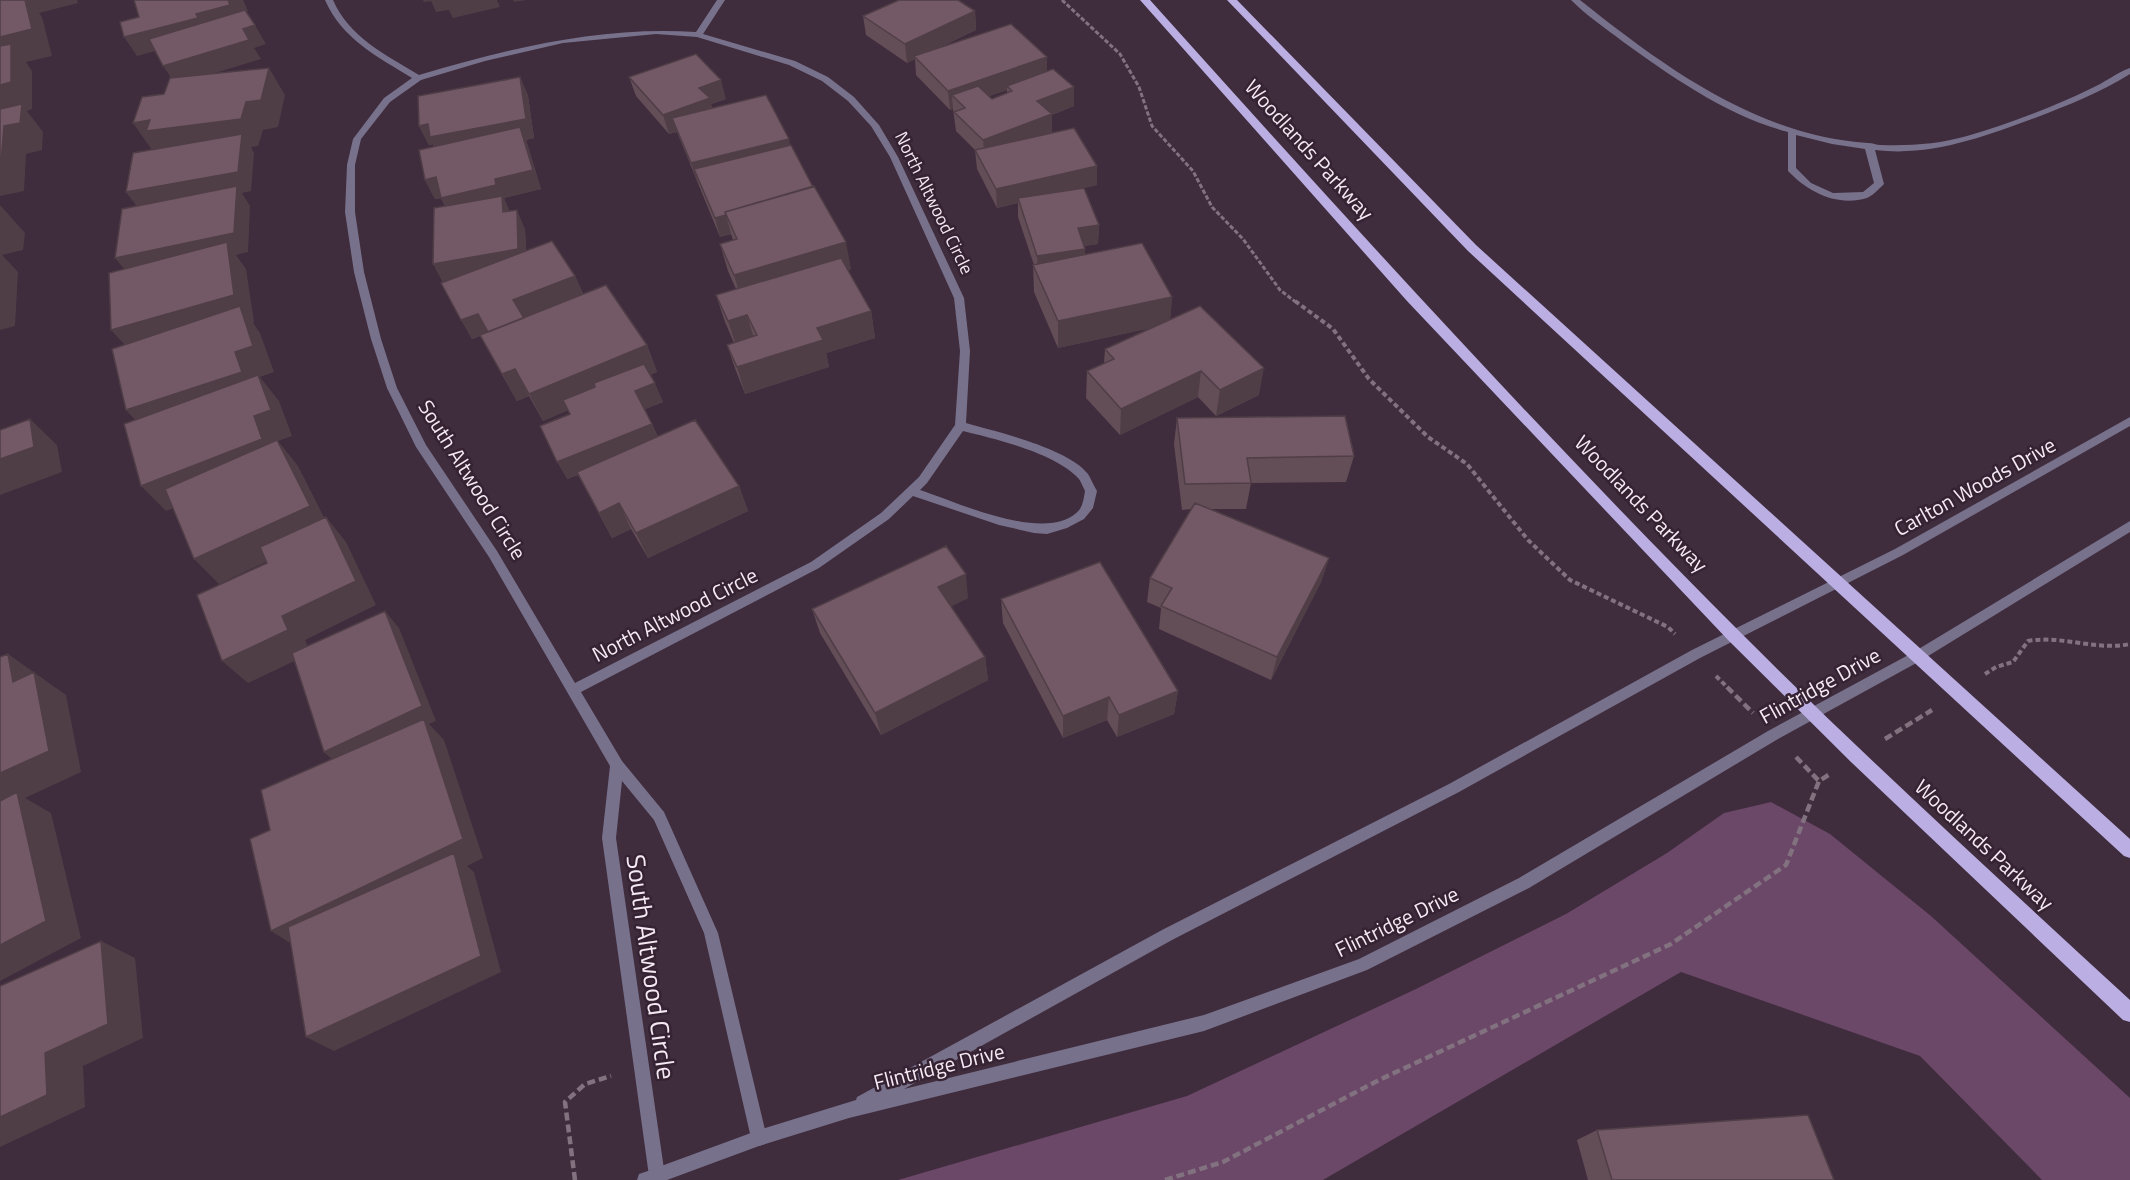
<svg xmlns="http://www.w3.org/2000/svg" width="2130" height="1180" viewBox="0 0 2130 1180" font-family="'Titillium Web',sans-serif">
	<rect width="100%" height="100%" fill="#3f2c3d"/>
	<!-- green -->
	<path fill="#6b4768" d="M1771,802L1830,834L1931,916L2130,1098V1180H2042L1920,1056L1681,972L1323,1180H898L1187,1096L1416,989L1566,914L1667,853L1724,813Z"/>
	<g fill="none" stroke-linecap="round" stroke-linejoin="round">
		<!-- path-far2 -->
		<path stroke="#827280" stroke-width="3" stroke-dasharray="4.5 2" stroke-linecap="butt" d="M1062,0L1120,54L1139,87L1152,126L1193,171L1212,207L1243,239L1280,290L1297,303"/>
		<!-- path-far1 -->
		<path stroke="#827280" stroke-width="4" stroke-dasharray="5 3" stroke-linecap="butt" d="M1295,301L1333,329L1369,379L1428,437L1467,464L1528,540L1570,580L1668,627L1675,634
			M1985,674L1996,667L2013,662L2028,641C2063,635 2095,651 2130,644
			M1716,676L1728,688"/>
		<!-- path -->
		<path stroke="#827280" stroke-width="4.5" stroke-dasharray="8 4" stroke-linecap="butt" d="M1727,687L1753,713
			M1885,739L1932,710
			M1796,757L1819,781
			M575,1180L565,1102L585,1084L611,1076
			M1165,1180L1223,1162L1379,1080L1671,944L1786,865L1819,781L1830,774"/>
		<!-- minor -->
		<path fill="#78718b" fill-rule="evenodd" d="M325,0H333C349,37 386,55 419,75C511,48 600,26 696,32L717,0H725L703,34L795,61L828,77L854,97L879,125L898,157L964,298L970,351L966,423C997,432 1068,448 1088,474C1091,479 1094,486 1097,491L1093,508L1084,519L1067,528L1047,534L1034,533L999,525L913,496L889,519L819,568L581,692L622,761L664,812L718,933L767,1138L765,1144L759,1146L753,1144L751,1138L704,933L654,820L622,781L616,838L665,1176L663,1180H651L649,1176L602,838L610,766L489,557L416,447L387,388L371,339L354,272L345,212L347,165L353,139L384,98L412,78C378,57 342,39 325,0ZM656,34L697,37L789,65L822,81L848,101L871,126L890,157L954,298L960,351L955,425L919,477L881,513L811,562L575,683L497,551L426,445L397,388L381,339L364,272L355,212V165L361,139L390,102L421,80L485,61L563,43ZM963,431C995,439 1056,453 1079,479C1081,482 1083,487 1085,491C1084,497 1083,504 1080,509C1050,546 957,502 920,490L927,483Z
			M1571,0H1580C1664,67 1758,136 1868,143C1873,143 1876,145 1881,145C1910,146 1939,144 1967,136C2008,124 2051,108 2090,89C2104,83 2116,73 2130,68V74C2100,93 2068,105 2035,118C1984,137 1930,157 1875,150L1884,184L1882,186C1878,190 1872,196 1867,198C1837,207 1808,192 1788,171V132C1727,116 1672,77 1622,41C1605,28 1586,15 1571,0ZM1796,135L1832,144L1865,149L1874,183L1863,192L1833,193L1811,183L1796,168Z"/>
		<!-- tertiary -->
		<path fill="#78718b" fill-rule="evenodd" d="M2130,417V426L1903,555L1700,658L1459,792L1172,940L904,1089L1204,1015L1359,959L1519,878L1768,731L1912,653L2130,521V532L1920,661L1778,739L1529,888L1367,970L1204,1031L849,1118L759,1146L667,1180H637L639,1174L645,1172L759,1130L856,1100L857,1097L1162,930L1449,784L1692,650L1895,549Z"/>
		<!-- primary -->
		<path fill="#bbaee2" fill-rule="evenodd" d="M1140,0H1150C1343,215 1537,429 1741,633C1867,759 1999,879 2130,1000V1022L2123,1020L1851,762L1729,641L1407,301Z
			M1227,0H1237L1476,245L2130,839V858L2124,856L1468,251Z"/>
	</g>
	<!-- wall -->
	<path fill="#634d57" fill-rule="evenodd" d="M975,11L976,30L936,49L1047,71L1074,106L1052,115V133L1097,166V185L1079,189L1099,225L1098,244L1084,246L1085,254L1172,297L1170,319L1259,395L1216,416L1198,397L1120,435L1086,398L1087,371L1104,363L1105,349L1150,328L1058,348L1034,292L1033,265H1034L1018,217V203L997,208L977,169L975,150L956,131L953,109L950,110L916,75L915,59L907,63L866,35L863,16ZM1007,90V93L992,99L989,96Z
		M520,77L528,96L534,138L526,140L541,189L504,198L509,211L525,229L526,251L575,276L583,294L647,345L657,372L650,375L663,402L645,409L652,424L658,437L739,486L748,511L648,558L631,529L612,538L578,475L567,479L570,414L568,410L543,421L529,396L517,401L480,336L472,339L441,283L443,282L445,206L441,198L435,199L425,180L434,147L433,144L429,145L419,126Z
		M629,77L726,99L711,104L712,108L790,145L851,269L848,270L871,311L875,338L826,353L829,367L745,394L736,371L727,345L734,343L725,322L716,295L736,289L728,271L720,244L733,240L731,234L720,237L677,132L669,134L636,96Z
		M1177,418L1354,456L1346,482L1251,483L1246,509H1211L1329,558L1321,582L1271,680L1159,629L1161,608L1147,602L1150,578L1191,509L1182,510L1174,444Z
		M968,598L951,606L985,657L988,680L881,735L820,633L812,609Z
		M1001,599L1178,691L1174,714L1117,737L1107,720L1063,738L1003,623Z
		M1597,1130L1834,1180H1588L1577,1140Z"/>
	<!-- shaded-wall -->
	<path fill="#503e47" d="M4,0H77L78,3L39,13L42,17L52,56L26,62L32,71V109L27,111L43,132L42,150L26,154L24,191L0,196V37Z
		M228,0H243L248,11L237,14L210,36L137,56L124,37L196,14Z
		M423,0H497L500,7L453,18L449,10L436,12L431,1L424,2Z
		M513,0H526L514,2Z
		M975,11L976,30L916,58L914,56L915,59L907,63L905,44Z
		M255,25L266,44L254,48L261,59L176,85L163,66L243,29Z
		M1047,57V76L1007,86V90L963,105L952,95L953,109L950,110L948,91Z
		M269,68L285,95L278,127L263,130L258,146L251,147L254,153L251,191L242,193L250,206L248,252L236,255L246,269L254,322L253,323L260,333L274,372L260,377L279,401L292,436L278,441L298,466L331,531L219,584L194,559L283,465L166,511L141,486L150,436L126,410L135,356L111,330L130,276L115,258L141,212L126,192L152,150L133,123L246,102Z
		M520,77L528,96L534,138L526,140L541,189L504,198L511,215L451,217L441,198L439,156L433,144L429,145L419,126Z
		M721,80L726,99L711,104L715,117L672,118L677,132L669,134L663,115L699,88Z
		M1074,87V106L1052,115V134L985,159L983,140L1037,101Z
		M789,139L793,158L694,169L698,182H697L691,163Z
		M1097,166V185L1019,203L1018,198V203L997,208L996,189Z
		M436,177L446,196L435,199L425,180Z
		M0,205L25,233L23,250L2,255L18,272L15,326L0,330Z
		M517,210L525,229L527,268L443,283L433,264Z
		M726,215L731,234L720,237L715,218Z
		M1099,225L1098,244L1078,247V228Z
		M846,242L851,269L742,302L734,275Z
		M1085,249V268L1038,275L1037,256Z
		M575,276L584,295L523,319L513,300Z
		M1172,297L1170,324L1058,348V321Z
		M871,311L875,338L826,353L829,367L745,394L737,367L817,328Z
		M478,314L488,332L472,339L461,320Z
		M747,315L755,342L737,348L728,321Z
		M647,345L657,372L543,421L529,394Z
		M1264,368L1259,395L1216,416L1220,390Z
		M515,369L529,396L517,401L502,374Z
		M1201,371L1198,397L1120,435L1121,409Z
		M655,383L663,402L643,410L635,391Z
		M30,419L57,445L62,472L0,495V459Z
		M652,424L660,442L567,479L557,462Z
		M739,486L748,511L648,558L636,533Z
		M619,503L631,529L612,538L599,513Z
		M326,517L346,542L376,605L305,640L311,653L248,683L222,661L282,616Z
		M1329,558L1321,582L1271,680L1277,657Z
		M966,574L968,598L942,611L938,587Z
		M385,611L399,628L436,721L429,724L444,740L483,858L467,866L474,872L501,972L334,1051L306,1037L298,948L271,931L340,767L324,752Z
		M8,654L66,695L81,772L25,798L51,813L81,938L0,981V773L13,682Z
		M985,657L988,680L881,735L875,713Z
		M1178,691L1174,714L1117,737L1119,715Z
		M1109,697L1107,720L1063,738V716Z
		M101,941L135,958L143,1038L83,1066L85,1107L0,1147V1117L45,1053Z"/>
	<!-- building -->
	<path fill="#735965" stroke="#503e47" stroke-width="1.5" d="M0,0H25L32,29L0,37Z
		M134,0H228L230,5L196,14L198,18L124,37L120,22L139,17Z
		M899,0H958L975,11L905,44L863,16Z
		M245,10L255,25L243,29L249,40L163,66L149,39Z
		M1011,24L1047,57L948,91L914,56Z
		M11,44V82L0,85V46Z
		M696,54L721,80L699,88L710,98L663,115L629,77Z
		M269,68L261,100L246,102L241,119L146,131L150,120L133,123L142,97L164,94L170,78Z
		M1053,69L1074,87L1037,101L1052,114L983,140L954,112L965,108L952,95L978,86L992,99L1012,91L1007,86Z
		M520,77L526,119L430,137L428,124L419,126L418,96Z
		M766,95L789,139L691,163L672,118Z
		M22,104L20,123L4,126L1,163L0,164V109Z
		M520,127L533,170L495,179L496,185L441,198L436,177L425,180L419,150Z
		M1074,128L1097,166L996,189L975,150Z
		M242,134L238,172L126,192L133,153Z
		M791,145L813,187L725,212L726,215L715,218L694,169Z
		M237,186L234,233L115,258L122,209Z
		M814,186L846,242L734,275L720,244L737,239L725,212Z
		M1084,188L1099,225L1078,228L1085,249L1037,256L1018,198Z
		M502,196L503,212L517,210L518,249L433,264L434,208Z
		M552,241L575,276L513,300L524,318L488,332L478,314L461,320L441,283Z
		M227,242L234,295L111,330L109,273Z
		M1142,243L1172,297L1058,321L1033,265Z
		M841,258L871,311L817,328L823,340L737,367L727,345L757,335L747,315L728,321L716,295Z
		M606,285L647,345L529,394L515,369L502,374L480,335Z
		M240,306L253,346L235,352L242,372L126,410L112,349Z
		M1200,306L1264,368L1220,390L1201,371L1121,409L1087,371L1114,359L1105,349Z
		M644,364L655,383L635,391L652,424L557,462L540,426L570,414L563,400L595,387L594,383Z
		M258,375L271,410L254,416L262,439L141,486L124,424Z
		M1345,416L1354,456L1247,458L1251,483L1185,484L1177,418Z
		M30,419L34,447L0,459V430Z
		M695,420L739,486L636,533L619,503L599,513L577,472Z
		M277,440L310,506L194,559L165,489Z
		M1195,503L1329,558L1277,657L1161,606L1172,588L1150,578Z
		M326,517L356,581L282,616L288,630L222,661L197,595L267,563L260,547Z
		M946,546L966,574L938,587L985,657L875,713L812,609Z
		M1100,562L1178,691L1119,715L1109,697L1063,716L1001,599Z
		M385,611L422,706L324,752L292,653Z
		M8,654L13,682L34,672L49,751L0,773V657Z
		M424,719L463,839L271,931L250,839L270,830L261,790Z
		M17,792L46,921L0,945V801Z
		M454,853L481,956L306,1037L288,927Z
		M101,941L108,1024L45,1053L47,1095L0,1117V986Z
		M1808,1115L1834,1180H1612L1597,1130Z"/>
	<g text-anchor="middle" stroke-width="5" stroke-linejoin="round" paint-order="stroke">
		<!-- far-street labels -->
		<g font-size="18" fill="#f5e9f4" stroke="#352233">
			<text transform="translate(934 203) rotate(64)" y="6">North Altwood Circle</text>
		</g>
		<!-- street labels -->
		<g font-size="21" fill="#f5e9f4" stroke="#352233">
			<text transform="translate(1309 150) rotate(48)" y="7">Woodlands Parkway</text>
			<text transform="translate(472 480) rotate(58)" y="7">South Altwood Circle</text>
			<text transform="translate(1975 487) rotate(-29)" y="7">Carlton Woods Drive</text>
			<text transform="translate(1641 504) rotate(46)" y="7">Woodlands Parkway</text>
			<text transform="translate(675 615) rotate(-27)" y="7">North Altwood Circle</text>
			<text transform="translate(1820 686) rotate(-29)" y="7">Flintridge Drive</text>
			<text transform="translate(1984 845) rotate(43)" y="7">Woodlands Parkway</text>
			<text transform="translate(1397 922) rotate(-26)" y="7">Flintridge Drive</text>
			<text transform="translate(939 1067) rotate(-14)" y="7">Flintridge Drive</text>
		</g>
		<!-- near-street labels -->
		<g font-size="26" fill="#f5e9f4" stroke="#352233">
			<text transform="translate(651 967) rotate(82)" y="9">South Altwood Circle</text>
		</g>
	</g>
</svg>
